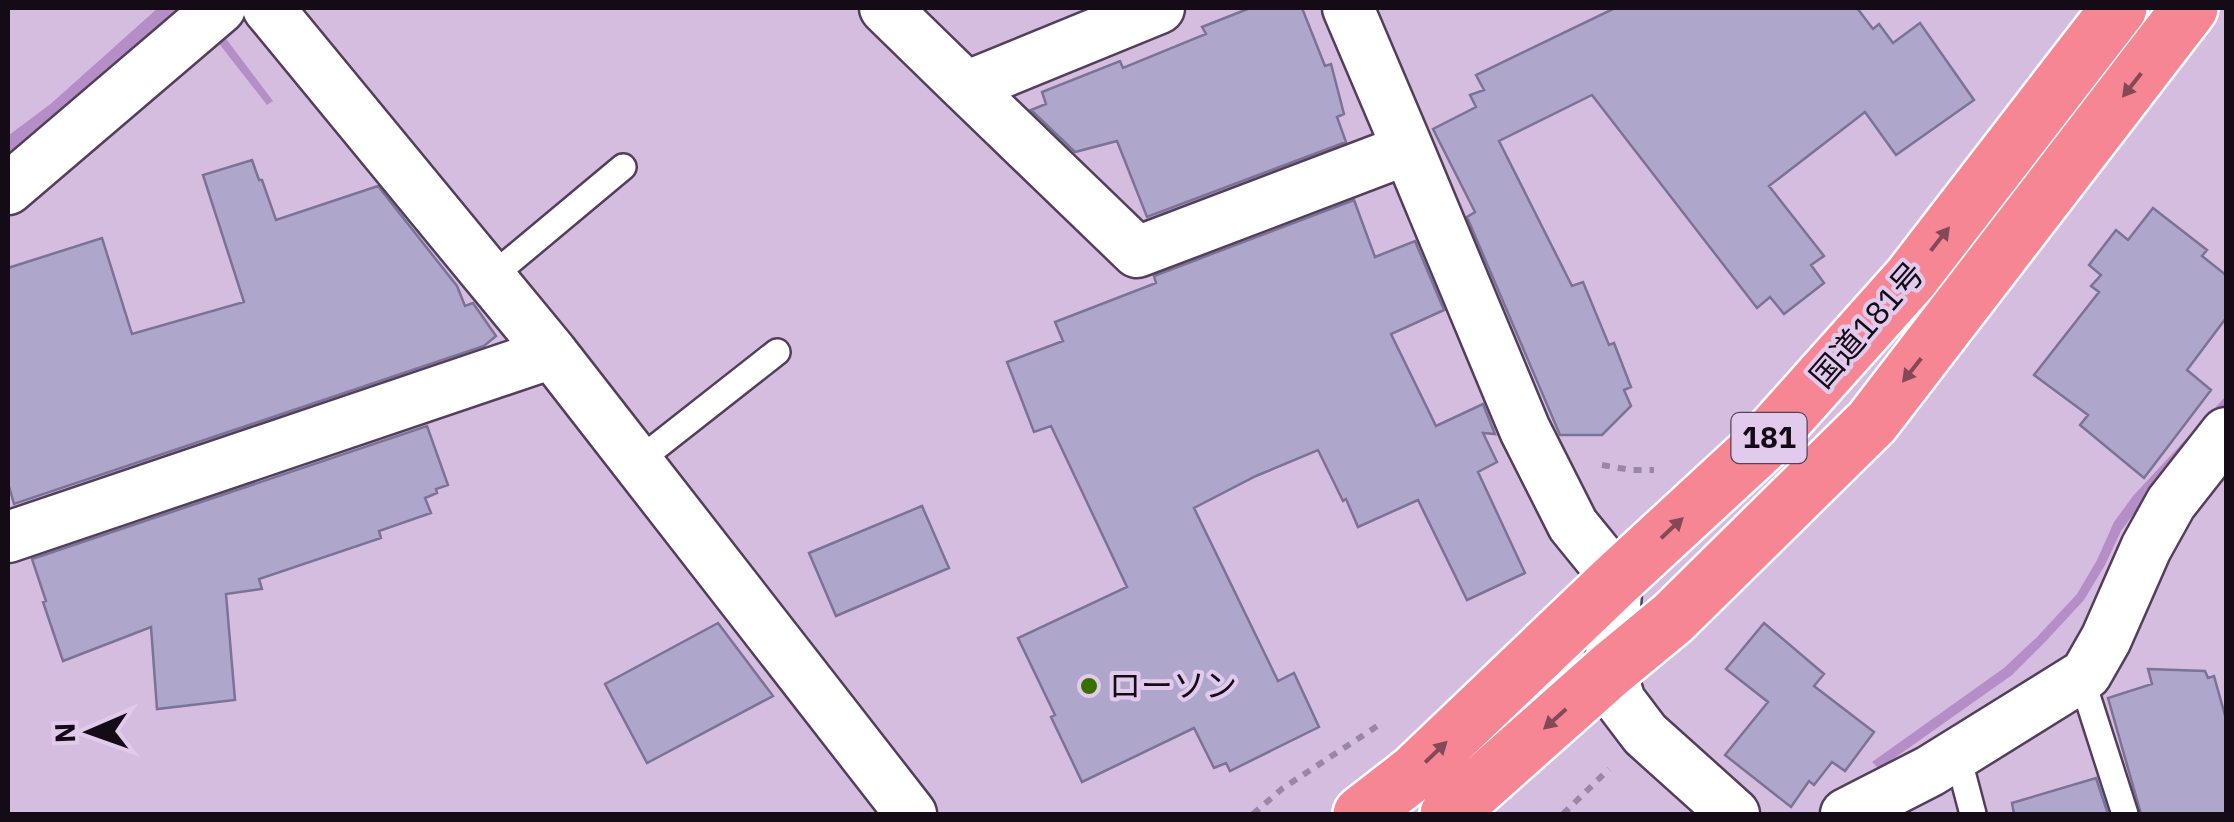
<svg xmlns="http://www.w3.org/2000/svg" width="2234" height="822" viewBox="0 0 2234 822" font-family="'IBM Plex Sans','Noto Sans JP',sans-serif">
	<rect width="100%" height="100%" fill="#d5bde0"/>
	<!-- water -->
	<path fill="#b58ec7" d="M224,36L273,101L267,105L217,41Z
		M2226,396V408L2141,504L2121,531L2105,565L2084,600L2046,641L2012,675L1879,769L1872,762L2004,668L2037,637L2077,594L2097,560L2114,522L2133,496Z"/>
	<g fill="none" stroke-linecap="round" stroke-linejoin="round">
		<!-- stream -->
		<path stroke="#b58ec7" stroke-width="15" d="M8,145L55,110L169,8"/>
	</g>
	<!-- building -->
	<path fill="#aea6cb" stroke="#7b7396" stroke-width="2.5" d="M1250,8H1302L1325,66L1331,64L1344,114L1337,117L1346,142L1147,217L1117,141L1075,152L1031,110L1046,104L1042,92L1120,61L1123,68L1206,34L1202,27Z
		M1615,8H1857L1873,29L1879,24L1893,43L1920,23L1974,100L1896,155L1865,112L1769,186L1824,256L1811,265L1824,283L1784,314L1770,297L1757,308L1592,95L1499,141L1572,286L1583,282L1609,345L1614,343L1631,387L1624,390L1631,406L1602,435H1560L1467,217L1475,212L1433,129L1476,107L1470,95L1484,90L1476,75Z
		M252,160L259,180H262L276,220L378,186L457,286L465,306L473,303L496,336L484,346L14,504L8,483V268L102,238L132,334L244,302L203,175Z
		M1354,200L1375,257L1415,241L1444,310L1391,334L1436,426L1483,404L1495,434L1483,433L1497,462L1478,472L1525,573L1467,600L1418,500L1358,527L1346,499L1343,501L1318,450L1256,476L1194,508L1278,681L1294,673L1319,727L1230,771L1226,763L1214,768L1194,728L1082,782L1051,717L1055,715L1018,638L1127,587L1051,426L1034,432L1007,362L1063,341L1055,322L1156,283L1154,276Z
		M2153,208L2207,250L2202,256L2226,275V318L2187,370L2211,390L2144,478L2080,425L2088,415L2034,375L2099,292L2091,286L2101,275L2089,265L2116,230L2128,240Z
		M427,426L448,485L436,489L437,493L425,498L431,513L379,531L381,538L259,579L262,589L226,594L235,700L157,709L151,627L63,661L43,602L46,601L32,559Z
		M922,506L949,568L836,616L809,553Z
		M718,623L773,696L647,763L605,684Z
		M1764,623L1824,674L1814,686L1874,732L1845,771L1832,762L1814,785L1809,781L1791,807L1725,755L1768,702L1726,669Z
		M2148,669L2205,671L2208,678L2214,676L2226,719V814H2141L2108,698L2152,684Z
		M2096,778L2108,814H2014L2012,803Z"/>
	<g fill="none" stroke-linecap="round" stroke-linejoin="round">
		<!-- service casing -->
		<g stroke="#533f5c" stroke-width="30">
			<path id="service" d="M490,278L623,167
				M637,462L777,352
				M2081,677L2125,814
				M1957,753L1973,814"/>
		</g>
		<!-- minor casing -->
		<g stroke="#533f5c" stroke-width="55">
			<path id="minor" d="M268,8L552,353L911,814
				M885,8L966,87L1159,8
				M1348,8L1408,149
				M966,87L1137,252L1408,149L1525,430L1573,525L1617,579L1610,670L1620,701L1645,734L1734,814
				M8,189L220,8
				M8,537L552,353
				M1846,814L1930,771L2086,674L2106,639L2146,548L2171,503L2226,433"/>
		</g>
		<!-- trunk casing -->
		<g stroke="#fff" stroke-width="60">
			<path id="trunk" d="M1361,814L1415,772L1617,579L1761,446L1911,278L2119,8
				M1448,814L1610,670L1673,618L1872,422L2190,8"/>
		</g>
		<!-- path -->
		<path stroke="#9a87a3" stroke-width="6" stroke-dasharray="8 8" stroke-linecap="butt" d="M1602,465L1631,470H1654
			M1253,814L1283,788L1382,723
			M1563,814L1609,769"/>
		<!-- service -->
		<use href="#service" stroke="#fff" stroke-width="25"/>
		<!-- minor -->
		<use href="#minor" stroke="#fff" stroke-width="50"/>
		<!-- trunk -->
		<use href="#trunk" stroke="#f68694" stroke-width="55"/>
	</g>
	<!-- one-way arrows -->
	<defs><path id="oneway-solid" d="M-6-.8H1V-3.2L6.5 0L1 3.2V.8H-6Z" transform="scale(2.5)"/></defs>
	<g fill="#854856">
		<use href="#oneway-solid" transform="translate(2132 85) rotate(128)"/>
		<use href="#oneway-solid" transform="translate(1940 239) rotate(-52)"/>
		<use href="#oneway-solid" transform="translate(1912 370) rotate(128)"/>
		<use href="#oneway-solid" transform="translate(1672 528) rotate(-43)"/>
		<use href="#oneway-solid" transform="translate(1555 719) rotate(138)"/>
		<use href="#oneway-solid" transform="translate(1436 752) rotate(-44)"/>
	</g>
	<!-- markers -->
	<circle fill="#387000" stroke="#e2caed" stroke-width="4" cx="1089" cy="686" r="10"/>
	<g text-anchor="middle" stroke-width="8" stroke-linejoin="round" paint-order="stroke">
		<!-- shield labels -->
		<rect fill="#e2caed" stroke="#524457" stroke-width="2.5" x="1731.5" y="413" width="75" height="50" rx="8"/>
		<g font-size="30" font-weight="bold" fill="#140b17">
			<text x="1769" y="448">181</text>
		</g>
		<!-- street labels -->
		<g font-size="32" fill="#140b17" stroke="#e2caed">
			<text transform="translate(1867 325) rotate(-49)" y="11">国道181号</text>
		</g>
		<!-- poi labels -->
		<g font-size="32" fill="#140b17" stroke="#e2caed" text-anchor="start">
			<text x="1109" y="697">ローソン</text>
		</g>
	</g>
	<!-- border -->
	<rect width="2234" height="822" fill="none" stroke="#140b17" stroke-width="20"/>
	<!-- north arrow -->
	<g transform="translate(90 732) rotate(268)" stroke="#e2caed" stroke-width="8" paint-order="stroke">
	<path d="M0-8L18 38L0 25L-18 38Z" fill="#140b17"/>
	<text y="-15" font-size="28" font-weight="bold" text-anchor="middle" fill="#140b17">N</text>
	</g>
</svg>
